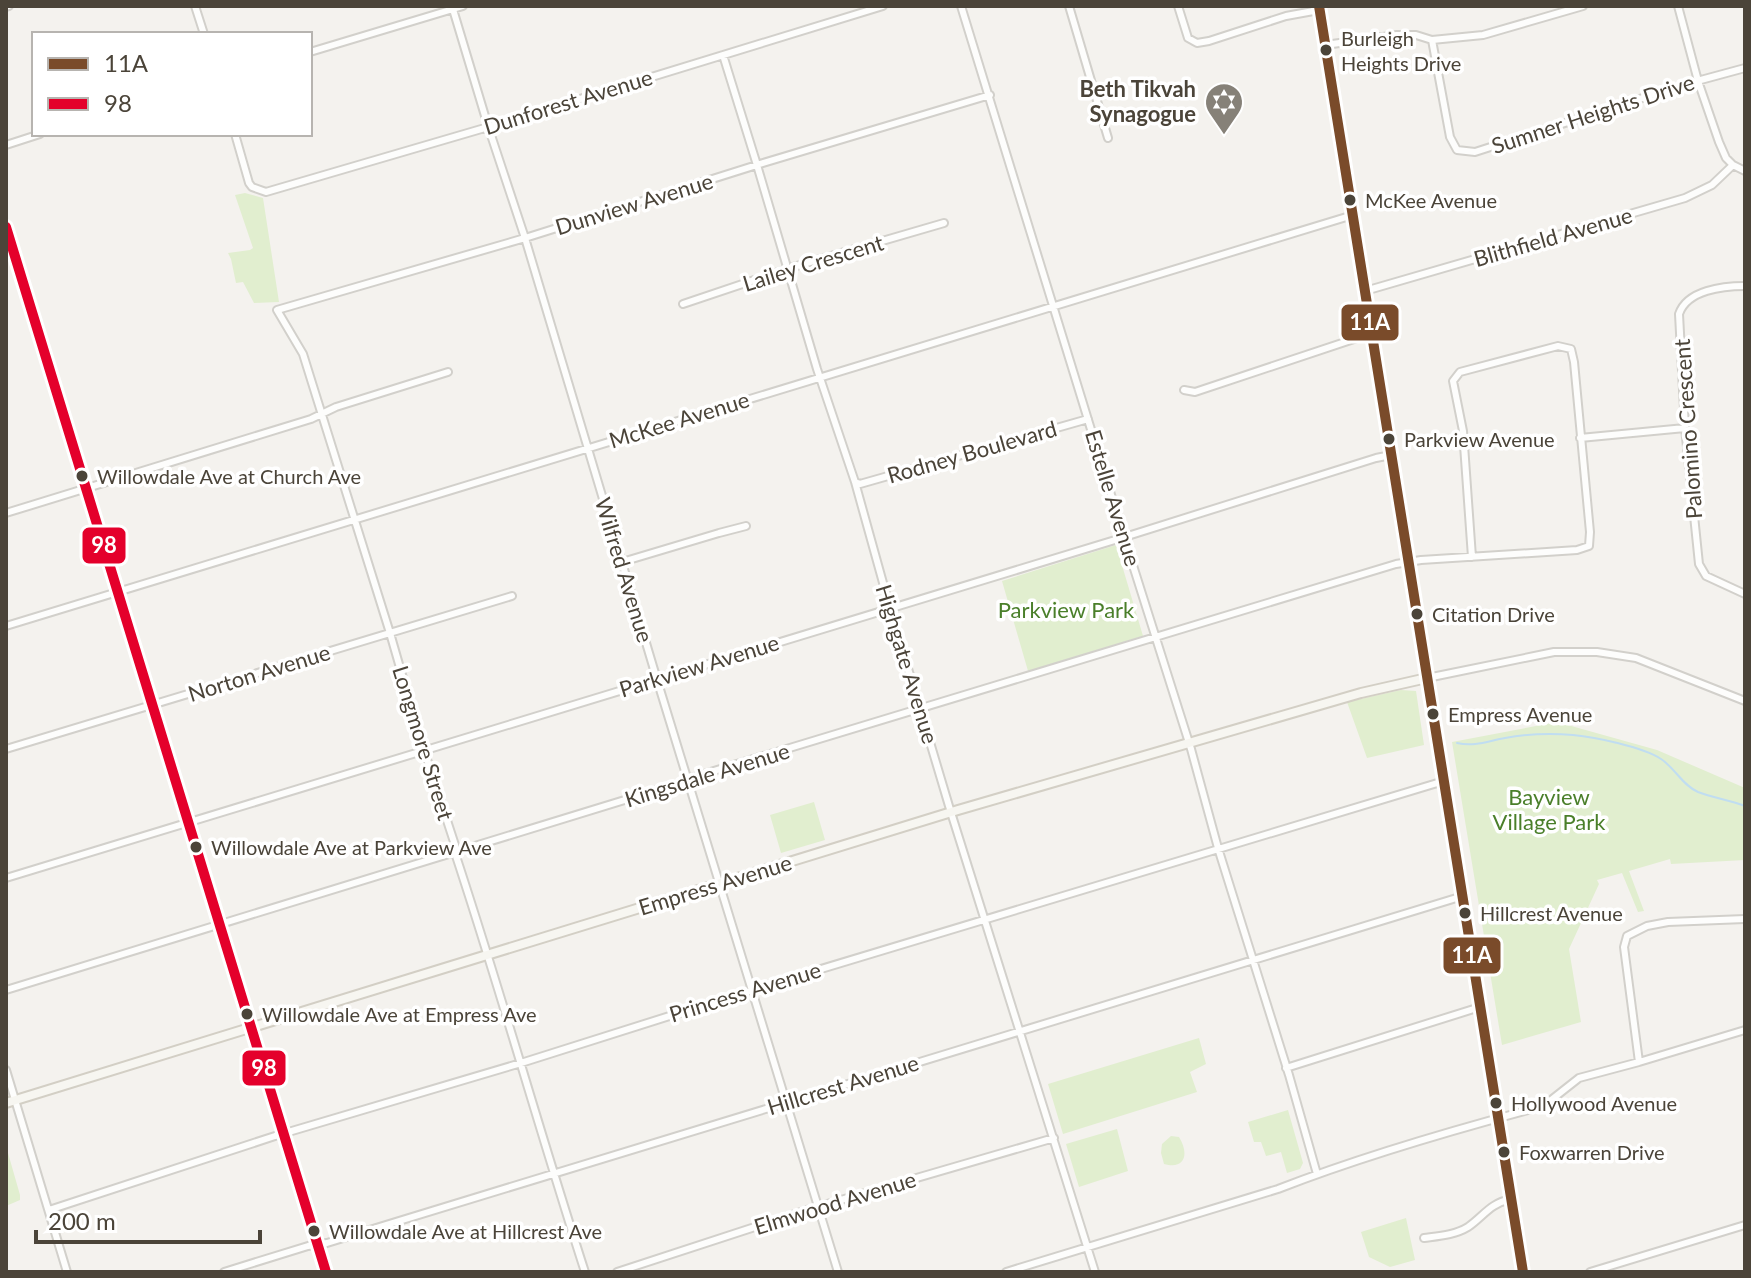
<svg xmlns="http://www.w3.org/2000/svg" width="1751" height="1278" viewBox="0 0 1751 1278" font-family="Lato,sans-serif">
	<rect width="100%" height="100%" fill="#f4f2ee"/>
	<!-- green -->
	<path fill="#e1eecf" d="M245,193L263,198L279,302L254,303L243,282L236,283L231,259L228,253L250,250L253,248L235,195Z
		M1116,545L1143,636L1028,671L1002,581Z
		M1401,690L1416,691L1424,745L1367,758L1347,702Z
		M1557,722L1657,750L1745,788V860L1671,864L1670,859L1629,871L1644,911L1638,912L1622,873L1597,880L1599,884L1569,949L1581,1022L1502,1045L1452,742Z
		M814,802L825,840L781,853L770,815Z
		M1199,1038L1206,1064L1190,1072L1197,1092L1063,1134L1048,1084Z
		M1288,1110L1303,1163L1300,1169L1287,1173L1281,1152L1266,1156L1261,1142H1254L1248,1122Z
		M1117,1129L1128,1171L1079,1187L1066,1144Z
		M1171,1136L1179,1137C1189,1153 1186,1170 1164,1164L1161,1153L1162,1144Z
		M6,1146L20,1195V1200L6,1206Z
		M1406,1218L1415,1260L1390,1267L1369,1257L1361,1232Z"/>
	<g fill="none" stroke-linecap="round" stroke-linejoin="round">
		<!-- stream -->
		<path stroke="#c0ddf1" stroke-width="2" d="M1457,743C1475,747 1488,741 1505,738C1527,734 1550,733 1573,735C1595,737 1643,747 1661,759C1675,768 1682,785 1698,792C1713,798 1730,800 1745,806"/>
		<!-- street casing -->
		<g stroke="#d2d0cb" stroke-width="10">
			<path id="street" d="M195,6L204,34
				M452,6L488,126L525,238L655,673L838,1272
				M961,6L1124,537L1191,749L1218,848L1289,1075L1317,1174
				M1069,6L1108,138
				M1178,6L1188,38L1197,43L1209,41L1286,16L1319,10
				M1678,6L1698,81L1719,142L1726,158L1733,165L1745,171
				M6,7L9,6
				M1432,40L1450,137L1457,150L1475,152L1686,84L1745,68
				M1325,45L1397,35H1416L1432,40L1483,35L1583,6
				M310,52L463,6
				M723,55L757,165L817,369L855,482L890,608L949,806L1095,1272
				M235,134L249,183L252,187L266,192L495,125L883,6
				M6,145L40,134
				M1745,286C1723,286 1687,290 1679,314L1685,428L1699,564L1706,576L1745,594
				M1365,291L1685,198L1712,185L1733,165
				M683,304L793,267L944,223
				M1184,390L1195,392L1372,333
				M1580,438L1685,428
				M855,482L860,484L1088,419
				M6,513L311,419L336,407L448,372
				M622,562L719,533L746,526
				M6,626L1353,215
				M1427,678L1554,652H1597L1636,658L1745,701
				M6,749L512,596
				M6,878L1115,540L1376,458L1391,455
				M6,990L680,783L694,777L1396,564L1421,560L1577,550L1589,546L1590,532L1574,362L1571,349L1558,346L1460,372L1453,381L1463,431L1472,557
				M1639,1062L1624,947L1627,936L1647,926L1668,922L1745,919
				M1286,1068L1480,1007
				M6,1070L67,1272
				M49,1210L275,1136L521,1063L758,988L1444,781
				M1424,1238C1439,1236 1455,1235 1468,1227C1485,1215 1489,1204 1511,1199
				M224,1272L308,1246L327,1243L1463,896
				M585,1272C540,1133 501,992 455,853V845L422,744L390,633L303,354L277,310L525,238L763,163L990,95
				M617,1272L810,1209L1054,1138
				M1006,1272L1278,1189C1360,1157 1446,1132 1532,1109L1546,1104L1579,1078L1639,1062L1745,1030
				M1590,1272L1745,1225"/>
		</g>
		<!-- secondary casing -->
		<g stroke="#d3cfc5" stroke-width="12">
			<path id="secondary" d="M1319,6L1523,1272
				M6,227L326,1272
				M6,1103L958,810L1361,693L1427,678"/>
		</g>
		<!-- street -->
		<use href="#street" stroke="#fdfdfc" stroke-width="6"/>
		<!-- secondary -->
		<use href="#secondary" stroke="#f7f6f1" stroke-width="8"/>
		<!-- bus-1 casing -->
		<g stroke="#fff" stroke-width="16">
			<path id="bus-1" d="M1319,6L1523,1272"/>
		</g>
		<!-- bus-2 casing -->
		<g stroke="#fff" stroke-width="16">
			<path id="bus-2" d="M6,227L326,1272"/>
		</g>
		<!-- bus-1 -->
		<use href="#bus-1" stroke="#7a4b2a" stroke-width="10"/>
		<!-- bus-2 -->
		<use href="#bus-2" stroke="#e4002b" stroke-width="10"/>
	</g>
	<!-- icons -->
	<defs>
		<g id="synagogue-pin" transform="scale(2)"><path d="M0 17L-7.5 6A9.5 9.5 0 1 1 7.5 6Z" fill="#868178" stroke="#fff"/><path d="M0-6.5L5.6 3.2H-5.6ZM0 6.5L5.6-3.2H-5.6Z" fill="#fff"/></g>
	</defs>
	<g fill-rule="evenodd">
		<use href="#synagogue-pin" x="1224" y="102"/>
	</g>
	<!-- markers -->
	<g fill="#4b4439" stroke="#fff" stroke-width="3">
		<circle cx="1326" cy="50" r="7"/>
		<circle cx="1350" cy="200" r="7"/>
		<circle cx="1389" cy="439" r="7"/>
		<circle cx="82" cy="476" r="7"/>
		<circle cx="1417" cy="614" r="7"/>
		<circle cx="1433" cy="714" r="7"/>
		<circle cx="196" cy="847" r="7"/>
		<circle cx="1465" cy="913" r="7"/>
		<circle cx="247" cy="1014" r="7"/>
		<circle cx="1496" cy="1103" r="7"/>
		<circle cx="1504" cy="1152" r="7"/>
		<circle cx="314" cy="1231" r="7"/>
	</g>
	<g text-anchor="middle" stroke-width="7" stroke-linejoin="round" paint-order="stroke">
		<!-- bus labels -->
		<g font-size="20" fill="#4b4439" stroke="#fff" text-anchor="start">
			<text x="1341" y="46">Burleigh<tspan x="1341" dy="25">Heights Drive</tspan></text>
			<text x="1365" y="208">McKee Avenue</text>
			<text x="1404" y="447">Parkview Avenue</text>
			<text x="97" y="484">Willowdale Ave at Church Ave</text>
			<text x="1432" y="622">Citation Drive</text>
			<text x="1448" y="722">Empress Avenue</text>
			<text x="211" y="855">Willowdale Ave at Parkview Ave</text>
			<text x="1480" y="921">Hillcrest Avenue</text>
			<text x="262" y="1022">Willowdale Ave at Empress Ave</text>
			<text x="1511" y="1111">Hollywood Avenue</text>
			<text x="1519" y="1160">Foxwarren Drive</text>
			<text x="329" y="1239">Willowdale Ave at Hillcrest Ave</text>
		</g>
		<!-- poi labels -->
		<g font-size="22" font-weight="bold" fill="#4b4439" stroke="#fff" text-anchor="end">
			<text x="1196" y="97">Beth Tikvah<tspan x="1196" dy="25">Synagogue</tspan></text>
		</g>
		<!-- street labels -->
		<g font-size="22" fill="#4b4439" stroke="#fff">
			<text transform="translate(568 102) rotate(-17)" y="8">Dunforest Avenue</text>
			<text transform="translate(1593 114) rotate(-18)" y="8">Sumner Heights Drive</text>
			<text transform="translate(634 204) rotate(-17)" y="8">Dunview Avenue</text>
			<text transform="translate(1553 237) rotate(-16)" y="8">Blithfield Avenue</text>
			<text transform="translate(813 263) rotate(-17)" y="8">Lailey Crescent</text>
			<text transform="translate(679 420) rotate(-17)" y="8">McKee Avenue</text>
			<text transform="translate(1688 429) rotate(-94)" y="8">Palomino Crescent</text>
			<text transform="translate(972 452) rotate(-16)" y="8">Rodney Boulevard</text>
			<text transform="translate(1113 498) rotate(73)" y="8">Estelle Avenue</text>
			<text transform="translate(624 570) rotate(73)" y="8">Wilfred Avenue</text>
			<text transform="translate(907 664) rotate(73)" y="8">Highgate Avenue</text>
			<text transform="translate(699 666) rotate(-17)" y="8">Parkview Avenue</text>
			<text transform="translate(259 673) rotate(-17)" y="8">Norton Avenue</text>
			<text transform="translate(423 743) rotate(73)" y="8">Longmore Street</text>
			<text transform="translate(707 775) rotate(-17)" y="8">Kingsdale Avenue</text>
			<text transform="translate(715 885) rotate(-17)" y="8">Empress Avenue</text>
			<text transform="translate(745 992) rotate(-17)" y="8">Princess Avenue</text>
			<text transform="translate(843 1085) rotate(-17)" y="8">Hillcrest Avenue</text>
			<text transform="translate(835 1203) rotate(-17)" y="8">Elmwood Avenue</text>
		</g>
		<!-- park labels -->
		<g font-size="22" fill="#4a7f2a" stroke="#fff">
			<text x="1066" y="618">Parkview Park</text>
			<text x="1549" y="805">Bayview<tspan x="1549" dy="25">Village Park</tspan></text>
		</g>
	</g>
	<g stroke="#fff" stroke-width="3">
		<rect x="1340" y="303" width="60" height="39" rx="8" fill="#7a4b2a"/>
		<rect x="81" y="526" width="46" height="39" rx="8" fill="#e4002b"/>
		<rect x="1442" y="936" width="60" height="39" rx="8" fill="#7a4b2a"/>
		<rect x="241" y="1049" width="46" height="38" rx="8" fill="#e4002b"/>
	</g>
	<g font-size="22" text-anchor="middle" font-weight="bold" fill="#fff">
		<text x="1370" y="330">11A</text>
		<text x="104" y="553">98</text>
		<text x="1472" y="963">11A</text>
		<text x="264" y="1076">98</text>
	</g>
	<!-- border -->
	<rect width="1751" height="1278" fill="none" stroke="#4b4439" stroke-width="16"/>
	<!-- legend -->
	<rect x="32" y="32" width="280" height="104" fill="#ffffff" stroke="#b7b4b0" stroke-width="2"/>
	<rect x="48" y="58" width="40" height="12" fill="#7a4b2a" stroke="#b7b4b0" stroke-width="2"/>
	<text x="104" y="72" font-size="24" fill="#4b4439">11A</text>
	<rect x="48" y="98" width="40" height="12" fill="#e4002b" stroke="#b7b4b0" stroke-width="2"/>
	<text x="104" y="112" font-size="24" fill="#4b4439">98</text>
	<!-- scale -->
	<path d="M36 1230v12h224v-12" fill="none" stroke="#4b4439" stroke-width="4"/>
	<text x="48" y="1230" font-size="24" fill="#4b4439" stroke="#ffffff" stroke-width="6" paint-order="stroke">200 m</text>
</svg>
